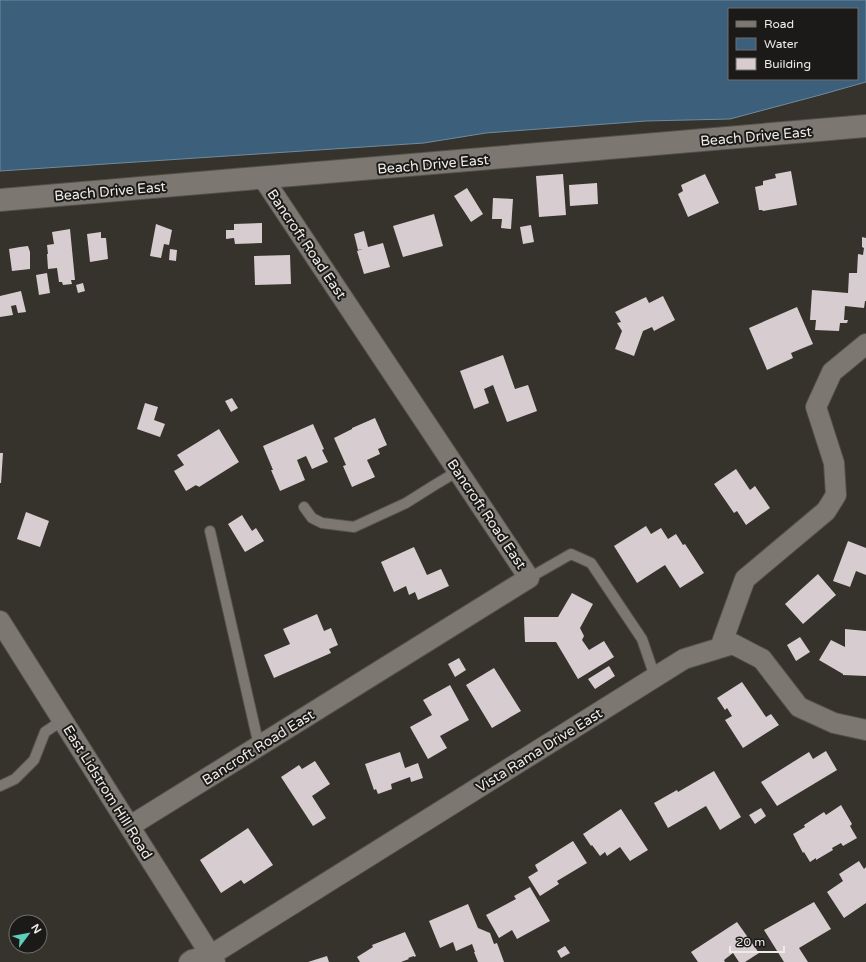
<svg xmlns="http://www.w3.org/2000/svg" width="866" height="962" viewBox="0 0 866 962" font-family="'Varela Round',sans-serif">
	<rect width="100%" height="100%" fill="#36322c"/>
	<!-- water -->
	<path fill="#3c607c" stroke="#718a9c" fill-rule="evenodd" d="M0,0H866V82L820,95L730,119L646,121L486,133L424,143L0,171ZM729,9H857V79H729Z"/>
	<!-- building -->
	<path fill="#d7cdd0" d="M791,171L797,205L763,211L762,210H759L755,187L763,185V181L776,178L775,174Z
		M563,174L566,215L539,217L536,176Z
		M705,174L719,203L688,217L678,194L683,191L681,185Z
		M597,183L598,204L570,206L569,185Z
		M467,188L483,214L471,222L454,196Z
		M493,198L513,199L511,229L501,228L502,219H492Z
		M434,214L443,246L403,257L393,226Z
		M262,223V243L235,244L234,238L226,239V230H234V224Z
		M156,224L172,230L169,245L164,244L161,258L150,256Z
		M531,225L534,242L523,244L520,227Z
		M70,229L75,280H71L72,284L63,285L62,282H59L57,268L48,269L47,254H48L47,245L54,244L52,232Z
		M364,231L368,247L383,243L390,267L364,274L357,251L362,249L358,250L354,234Z
		M101,232V238H106L108,259L90,262L87,234Z
		M862,237L866,238V301H865L864,308L845,306L844,320H848L847,323H840L839,331L815,330L816,320H810L812,290L848,293L849,273H857L858,254L863,255L864,248L862,247Z
		M28,246L30,252V269L12,271L9,249L20,247Z
		M170,249L177,250L176,261L169,260Z
		M290,255L291,284L255,285L254,256Z
		M47,273L50,293L39,295L36,275Z
		M83,283L85,291L78,293L76,285Z
		M21,291L26,312L18,313L16,305L11,306L13,315L0,317V296Z
		M663,296L675,320L654,331L652,327L643,331L634,356L615,349L622,331L617,323L621,322L615,312L646,297L649,303Z
		M797,307L813,344L791,353L793,358L767,370L749,328Z
		M503,355L515,389L528,385L537,411L507,422L493,385L484,389L489,403L474,409L460,371Z
		M232,398L238,408L231,412L225,401Z
		M145,403L158,407L154,420L165,424L160,437L137,429Z
		M375,418L387,445L378,449L380,454L367,460L375,477L352,487L343,466L346,465L334,438L352,429V428Z
		M313,424L324,449L322,450L328,462L312,469L306,456L297,460L305,480L280,491L271,470H273L263,446Z
		M219,429L239,462L199,487L198,486H197L196,485L186,491L174,471L184,465L177,455Z
		M0,453H3L1,483H0Z
		M736,469L750,490L755,486L770,508L746,525L737,511L734,513L714,484Z
		M26,512L49,521L40,547L17,539Z
		M242,515L252,531L256,528L264,541L245,552L228,524Z
		M646,526L651,534L661,528L668,539L676,534L683,545L685,544L704,573L680,588L665,565L637,583L614,546Z
		M848,541L866,548V575L856,571L850,587L833,581Z
		M414,547L427,575L441,569L449,586L418,600L415,592L409,595L406,586L394,592L381,562Z
		M818,574L836,595L803,624L785,604Z
		M572,593L593,604L580,628L584,636L582,640L589,650L604,641L614,657L578,679L556,642H525L524,617H558Z
		M317,614L324,631L331,628L338,645L329,649L331,653L274,678L264,655L290,644L283,629Z
		M845,629L866,631V676L843,675V674L819,660L831,640L845,647Z
		M800,637L810,652L796,661L787,645Z
		M459,658L466,670L455,677L448,664Z
		M609,666L615,676L595,689L588,679Z
		M494,668L521,711L492,728L466,685Z
		M742,682L766,717L771,714L779,725L743,748L725,720L732,716L727,708L725,710L717,698Z
		M450,685L469,720L440,736L447,748L428,759L410,727L432,715L423,700Z
		M826,751L837,770L777,806L761,782L809,752L813,759Z
		M400,752L405,768L418,763L423,778L411,782L410,777L391,784L392,789L378,794L376,789L374,790L365,764Z
		M315,761L330,784L312,796L326,818L313,826L281,777L299,765L302,769Z
		M714,771L741,817L720,830L706,806L668,828L654,803L677,790L678,792Z
		M841,805L852,824L850,826L857,838L843,846L841,843L832,848L833,850L816,860V858L810,862L804,852L803,853L793,834L805,827L804,825L824,812L826,815Z
		M761,808L766,816L755,824L749,815Z
		M621,809L648,850L630,861L620,847L607,856L605,852L600,856L592,845L591,846L583,834Z
		M248,828L273,865L244,884L241,880L221,893L200,860Z
		M573,841L587,863L557,881L559,884L540,896L528,877L538,871L535,865Z
		M859,861L864,869L866,867V903L844,918L827,892L843,881L839,874Z
		M530,887L550,921L517,939L512,930L499,938L486,915L516,899L514,896Z
		M814,902L831,929L799,948L808,962H784L764,930Z
		M468,904L478,928L490,933L494,944L497,943L504,962H478L474,952H475L472,944L456,951L453,942L440,948L429,921Z
		M737,922L759,953L745,962H739L733,953L724,960L725,962H698L691,952Z
		M405,932L416,956L414,957V956L408,958L409,959L401,962H360L357,957L373,947L372,945Z
		M565,946L570,953L561,958L557,951Z
		M327,956L329,962H308Z"/>
	<g fill="none" stroke-linecap="round" stroke-linejoin="round">
		<!-- lane casing -->
		<g stroke="#53514b" stroke-width="12">
			<path id="lane" d="M304,507L312,518L322,523L354,527L406,503L433,486L458,471
				M210,531L259,746
				M529,578L571,554L591,563L642,639L655,677
				M0,786L15,779L34,760L45,732L63,720"/>
		</g>
		<!-- street casing -->
		<g stroke="#53514b" stroke-width="22">
			<path id="street" d="M0,621L215,962
				M720,648L745,579L826,511L836,495L834,463L816,407L832,372L866,344
				M130,826L529,578L263,178
				M189,962L192,960L211,955L684,659L733,644L762,659L799,707L834,723L866,730"/>
		</g>
		<!-- secondary casing -->
		<g stroke="#53514b" stroke-width="24">
			<path id="secondary" d="M0,200L866,126"/>
		</g>
		<!-- lane -->
		<use href="#lane" stroke="#7c7871" stroke-width="10"/>
		<!-- street -->
		<use href="#street" stroke="#7c7871" stroke-width="20"/>
		<!-- secondary -->
		<use href="#secondary" stroke="#7c7871" stroke-width="22"/>
	</g>
	<g text-anchor="middle" stroke-width="4" stroke-linejoin="round" paint-order="stroke">
		<!-- street labels -->
		<g font-size="14" fill="#eeece8" stroke="#1c1a18">
			<text transform="translate(756 136) rotate(-5)" y="5">Beach Drive East</text>
			<text transform="translate(433 164) rotate(-5)" y="5">Beach Drive East</text>
			<text transform="translate(110 191) rotate(-5)" y="5">Beach Drive East</text>
			<text transform="translate(307 244) rotate(56)" y="5">Bancroft Road East</text>
			<text transform="translate(487 514) rotate(56)" y="5">Bancroft Road East</text>
			<text transform="translate(258 747) rotate(-32)" y="5">Bancroft Road East</text>
			<text transform="translate(539 750) rotate(-32)" y="5">Vista Rama Drive East</text>
			<text transform="translate(108 792) rotate(58)" y="5">East Lidstrom Hill Road</text>
		</g>
	</g>
	<!-- legend -->
	<rect x="728" y="8" width="130" height="72" fill="#1c1a18" stroke="#706e6b"/>
	<rect x="736" y="21" width="20" height="6" fill="#7c7871" stroke="#706e6b"/>
	<text x="764" y="28" font-size="12" fill="#eeece8">Road</text>
	<rect x="736" y="38" width="20" height="12" fill="#3c607c" stroke="#706e6b"/>
	<text x="764" y="48" font-size="12" fill="#eeece8">Water</text>
	<rect x="736" y="58" width="20" height="12" fill="#d7cdd0" stroke="#706e6b"/>
	<text x="764" y="68" font-size="12" fill="#eeece8">Building</text>
	<!-- north arrow -->
	<g transform="translate(28 934) rotate(58)"><circle r="19" fill="#1c1a18" stroke="#706e6b"/>
	<path d="M0-3L7 15L0 10L-7 15Z" fill="#5ccebb"/>
	<text y="-6" font-size="11" font-weight="bold" text-anchor="middle" fill="#eeece8">N</text>
	</g>
	<!-- scale -->
	<path d="M730 946v6h54v-6" fill="none" stroke="#eeece8" stroke-width="2"/>
	<text x="736" y="946" font-size="12" fill="#eeece8" stroke="#1c1a18" stroke-width="3" paint-order="stroke">20 m</text>
</svg>
